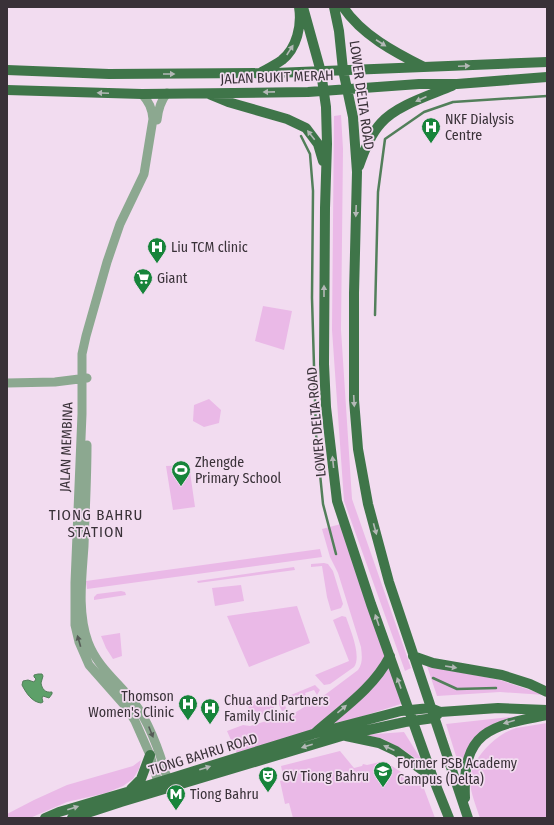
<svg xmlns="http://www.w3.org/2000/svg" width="554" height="825" viewBox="0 0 554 825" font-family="'Fira Sans Condensed',sans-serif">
	<rect width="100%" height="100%" fill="#f2dcf0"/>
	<!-- green -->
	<path fill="#eab9e7" d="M341,115L343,149L341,330L352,499L411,668L405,671L344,501L332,330L334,116Z
		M263,306L292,311L284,350L255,341Z
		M209,399L221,410L219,423L204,427L193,421L194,405Z
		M189,465L195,507L173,510L166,466Z
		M341,524L404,703L238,756L227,731L243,725L250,726L296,712L326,694L358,670C363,663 362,656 361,647L338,573L330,557L322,529Z
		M320,549L322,557L87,589L86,581Z
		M324,563L328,564L333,571L343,604L341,608L331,611L327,597L322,566L311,567V564Z
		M294,567L295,570L198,583L197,581Z
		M241,585L244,601L215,606L212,588Z
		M121,591L125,592L126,595L94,600V597L97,594Z
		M297,606L310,643L249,667L227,616Z
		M342,616L346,617C350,629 362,656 354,667L330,684L324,685L315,675L349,661L333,620Z
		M120,633L122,656L113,659L106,648L101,636Z
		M427,666L500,680L545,695L500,692L437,696Z
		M315,685L320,690L317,695L314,690L305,693L308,701L302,703L298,696L284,703L287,710L282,711L279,705V700Z
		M270,695L274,708L273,711L254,717L252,716L247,704Z
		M537,714L482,736L461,772L446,724Z
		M547,723V818H480C476,806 471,794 470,782C470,759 496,734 516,728C526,726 537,725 547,723Z
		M404,732L424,764L402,749L381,738L362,735Z
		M340,751L354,768L362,766L363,764L367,765L384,761L423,786L435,818H293L289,803L285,804L280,781L284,780L281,766Z
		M141,760L139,769L133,779L123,786L106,793L67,802L30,818H7V814L34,800L67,785L133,766Z"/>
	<!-- water -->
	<path fill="#5da069" stroke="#527f5a" d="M38,674H42L43,676L41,683C42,689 45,693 52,692V694L49,698L43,696L42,698L43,702L41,703C32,702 26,693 22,685L23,681L28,680L34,682L36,679L34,677V675Z"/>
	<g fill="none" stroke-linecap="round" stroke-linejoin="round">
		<!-- stream -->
		<path stroke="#527f5a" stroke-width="2.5" d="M301,136L310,154L313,191L312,298L316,434L323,504L336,554
			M375,315L378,192L385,139L424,112L453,102L547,96
			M433,678L457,689L496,688"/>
		<!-- minor -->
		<path stroke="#8ca890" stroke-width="9" d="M142,94C149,102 152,108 153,119L144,174L120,224L107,262L86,336L82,354V414L75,583V625L79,642L89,665L127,708L135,721L150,755L160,789
			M157,120C158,110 160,102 167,93
			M7,383L55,382L87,378
			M87,445C87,479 85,512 84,546C82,577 77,612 88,642C98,669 122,685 138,708C152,729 163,761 169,786"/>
		<!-- major -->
		<path stroke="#3f7549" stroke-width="10" d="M303,7L321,72L326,107L327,144L325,208L324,364L326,407L337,501L371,604L433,778L449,818
			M334,7L339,31L343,70L353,117L357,172L354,293V400L358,449L368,504L389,582L468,818
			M343,7C362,35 394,52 424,67
			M7,70L109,74L275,73L547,62
			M260,73C267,69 275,65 282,60C297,48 302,25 299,7
			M7,90L142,94L308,92L419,84H457L547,77
			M211,95L228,102L287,119L306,128L318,144L323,161
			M359,166C364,151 370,135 381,123C397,105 431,95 452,86
			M413,656L433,663L502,675L530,684L547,692
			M315,733C342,709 373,689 390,656
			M346,736L379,743L396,751L433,778
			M131,789L141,779L150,755
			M465,798C462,731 489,726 547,715
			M45,818L59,812L127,792L271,747L313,734L401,711L430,708L440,712L498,708L547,710
			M72,818L121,802L345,735L405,722L434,718L439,713"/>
	</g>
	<!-- one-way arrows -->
	<defs><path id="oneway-solid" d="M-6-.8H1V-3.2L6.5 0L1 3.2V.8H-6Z"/></defs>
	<g fill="#b3b8b6">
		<use href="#oneway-solid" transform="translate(381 43) rotate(33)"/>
		<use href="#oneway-solid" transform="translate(290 50) rotate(-57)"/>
		<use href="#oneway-solid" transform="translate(464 66) rotate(-2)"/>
		<use href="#oneway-solid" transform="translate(169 74)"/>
		<use href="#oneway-solid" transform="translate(269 92) rotate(179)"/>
		<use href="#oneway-solid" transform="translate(103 93) rotate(-178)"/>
		<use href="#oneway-solid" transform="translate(421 99) rotate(156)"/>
		<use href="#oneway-solid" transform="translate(311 135) rotate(-128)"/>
		<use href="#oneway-solid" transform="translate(356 211) rotate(92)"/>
		<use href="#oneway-solid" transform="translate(324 291) rotate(-90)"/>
		<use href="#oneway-solid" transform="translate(354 401) rotate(87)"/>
		<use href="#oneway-solid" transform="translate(333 462) rotate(-96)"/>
		<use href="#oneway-solid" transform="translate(375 529) rotate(75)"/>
		<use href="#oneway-solid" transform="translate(377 620) rotate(-109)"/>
		<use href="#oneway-solid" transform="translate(451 667) rotate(9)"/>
		<use href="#oneway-solid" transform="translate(399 683) rotate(-110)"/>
		<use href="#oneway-solid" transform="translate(342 709) rotate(-40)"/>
		<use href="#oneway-solid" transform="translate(509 722) rotate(164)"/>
		<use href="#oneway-solid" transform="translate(307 746) rotate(163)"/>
		<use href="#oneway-solid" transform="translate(389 748) rotate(-156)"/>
		<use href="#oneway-solid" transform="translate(205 768) rotate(-17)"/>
		<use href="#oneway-solid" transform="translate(73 808) rotate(-17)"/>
	</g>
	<g fill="#565b57">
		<use href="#oneway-solid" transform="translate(79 641) rotate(-106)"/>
		<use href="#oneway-solid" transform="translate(151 732) rotate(68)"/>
	</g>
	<!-- icons -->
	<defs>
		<g id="hospital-pin" transform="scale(1)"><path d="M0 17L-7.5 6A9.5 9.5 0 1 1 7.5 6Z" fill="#17843a" stroke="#f2dcf0"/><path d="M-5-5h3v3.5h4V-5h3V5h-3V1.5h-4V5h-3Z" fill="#fff"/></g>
		<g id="supermarket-pin" transform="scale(1)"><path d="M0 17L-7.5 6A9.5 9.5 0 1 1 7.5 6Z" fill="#17843a" stroke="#f2dcf0"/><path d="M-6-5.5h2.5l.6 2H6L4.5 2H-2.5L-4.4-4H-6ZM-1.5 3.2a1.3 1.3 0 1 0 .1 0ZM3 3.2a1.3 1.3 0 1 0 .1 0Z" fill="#fff"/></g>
		<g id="stadium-pin" transform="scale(1)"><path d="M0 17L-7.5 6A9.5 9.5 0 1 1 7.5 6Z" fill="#17843a" stroke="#f2dcf0"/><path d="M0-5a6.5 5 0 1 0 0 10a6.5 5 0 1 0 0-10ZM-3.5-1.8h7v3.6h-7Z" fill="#fff"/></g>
		<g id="university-pin" transform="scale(1)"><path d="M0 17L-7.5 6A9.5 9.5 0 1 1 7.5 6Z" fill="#17843a" stroke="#f2dcf0"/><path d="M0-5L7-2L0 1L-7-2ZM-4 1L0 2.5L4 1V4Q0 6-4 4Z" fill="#fff"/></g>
		<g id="theatre-pin" transform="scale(1)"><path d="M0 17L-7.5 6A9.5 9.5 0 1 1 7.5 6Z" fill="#17843a" stroke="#f2dcf0"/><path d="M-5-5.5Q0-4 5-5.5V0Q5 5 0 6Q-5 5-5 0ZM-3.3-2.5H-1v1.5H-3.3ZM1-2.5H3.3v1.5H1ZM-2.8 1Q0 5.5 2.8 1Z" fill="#fff"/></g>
		<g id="metro-pin" transform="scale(1)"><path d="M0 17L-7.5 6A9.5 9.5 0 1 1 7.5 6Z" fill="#17843a" stroke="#f2dcf0"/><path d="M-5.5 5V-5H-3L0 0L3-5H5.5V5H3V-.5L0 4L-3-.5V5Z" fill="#fff"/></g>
	</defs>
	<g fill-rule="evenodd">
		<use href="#hospital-pin" x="431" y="127"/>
		<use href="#hospital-pin" x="157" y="247"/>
		<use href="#supermarket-pin" x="143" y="278"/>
		<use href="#stadium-pin" x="181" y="470"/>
		<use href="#hospital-pin" x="188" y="704"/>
		<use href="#hospital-pin" x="210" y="708"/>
		<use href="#university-pin" x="383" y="771"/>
		<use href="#theatre-pin" x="268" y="776"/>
		<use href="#metro-pin" x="176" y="794"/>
	</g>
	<g text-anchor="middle" stroke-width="3.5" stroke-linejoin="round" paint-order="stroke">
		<!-- street labels -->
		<g font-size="14" fill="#393138" stroke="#f2dcf0">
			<text transform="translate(277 77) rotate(-2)" y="5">JALAN BUKIT MERAH</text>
			<text transform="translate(362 95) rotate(82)" y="5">LOWER DELTA ROAD</text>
			<text transform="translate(316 422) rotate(-95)" y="5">LOWER DELTA ROAD</text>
			<text transform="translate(66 447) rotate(-88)" y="5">JALAN MEMBINA</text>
			<text transform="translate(203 754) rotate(-17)" y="5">TIONG BAHRU ROAD</text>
		</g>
		<!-- poi labels -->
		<g font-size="14" fill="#393138" stroke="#f2dcf0" text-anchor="start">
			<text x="445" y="124">NKF Dialysis<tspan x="445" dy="16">Centre</tspan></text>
			<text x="171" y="252">Liu TCM clinic</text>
			<text x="157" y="283">Giant</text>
			<text x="195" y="467">Zhengde<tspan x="195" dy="16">Primary School</tspan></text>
			<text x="174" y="701" text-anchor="end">Thomson<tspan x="174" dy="16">Women's Clinic</tspan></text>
			<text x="224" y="705">Chua and Partners<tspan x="224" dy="16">Family Clinic</tspan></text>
			<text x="397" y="768">Former PSB Academy<tspan x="397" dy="16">Campus (Delta)</tspan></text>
			<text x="282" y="781">GV Tiong Bahru</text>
			<text x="190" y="799">Tiong Bahru</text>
		</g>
		<!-- neighbourhood labels -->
		<g font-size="15" letter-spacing="1" fill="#393138" stroke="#f2dcf0">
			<text x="96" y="520">TIONG BAHRU<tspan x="96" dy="17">STATION</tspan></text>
		</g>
	</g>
	<!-- border -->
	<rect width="554" height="825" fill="none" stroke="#393138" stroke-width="16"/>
</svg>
